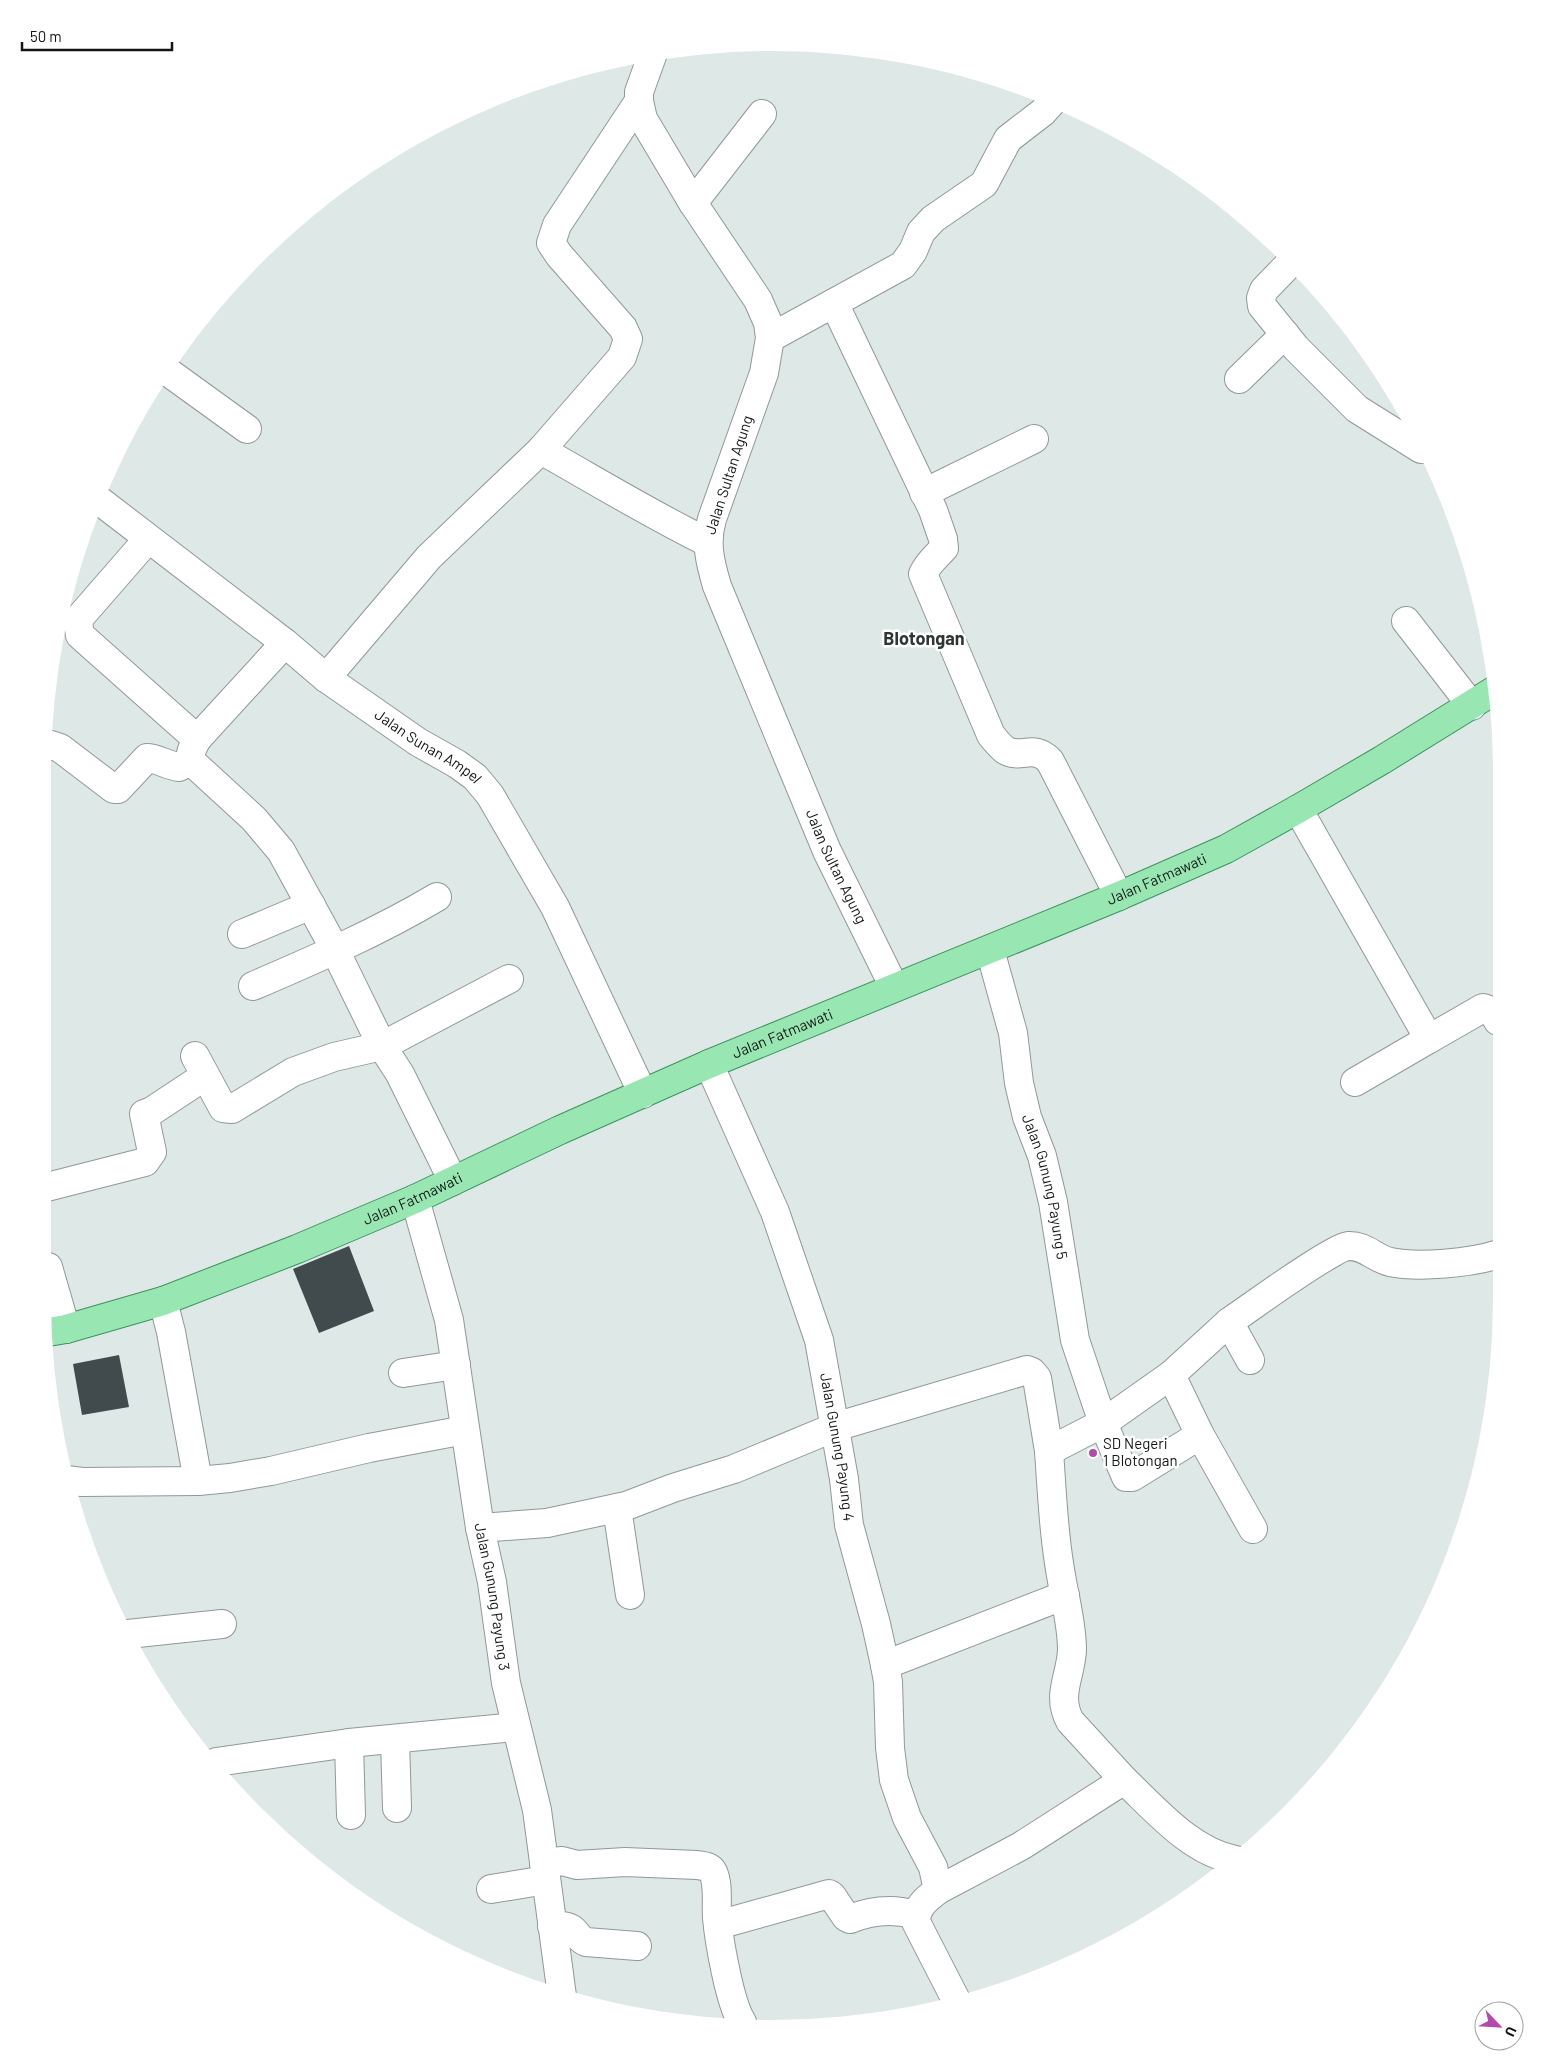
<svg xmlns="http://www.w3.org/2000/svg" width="1544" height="2071" viewBox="0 0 1544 2071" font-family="Barlow,sans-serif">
	<rect width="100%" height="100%" fill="#dee8e6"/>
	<!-- building -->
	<path fill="#414a4c" d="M349,1246L374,1311L319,1333L293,1269Z
		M119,1355L129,1407L82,1415L73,1364Z"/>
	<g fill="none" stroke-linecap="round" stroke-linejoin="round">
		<!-- minor casing -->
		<g stroke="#8f9997" stroke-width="30">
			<g id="minor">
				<path id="s1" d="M652,56L639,92V101L643,119L693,203L758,300L768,323L770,338L764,373L712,519C705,543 710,562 717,586L827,851L894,987"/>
				<path d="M693,203L762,114"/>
				<path d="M1290,263L1264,290L1261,298L1262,306L1296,348L1357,409L1421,449"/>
				<path d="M834,303L933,510L943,539L944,548C936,557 928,563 923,574L991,735C995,740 1000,746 1005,750C1021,760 1033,743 1050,761L1119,896"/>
				<path d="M770,338L903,265L913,251L921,232L933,219L984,184L1008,139L1043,112L1052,102"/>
				<path d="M164,369L247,429"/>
				<path d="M1239,379L1285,334"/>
				<path d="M541,450C596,481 650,514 707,542"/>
				<path d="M924,493L1034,439"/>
				<path id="s2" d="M96,498L285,643L326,678L418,742L457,764L475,777L490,795L555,907L643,1094"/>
				<path d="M148,539L81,616L78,622L80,635L197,739C193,747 188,754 193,763L254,819L281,851L332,944L382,1046L400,1074L453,1181"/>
				<path d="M1406,621L1472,706"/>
				<path d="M326,678L429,557L541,450L622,357L628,339L623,328L559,255L551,243L557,225L639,101"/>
				<path d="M197,739L285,643"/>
				<path d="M44,747L51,745L60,748L114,789H118L147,758C157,758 168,766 179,767L191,760"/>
				<path d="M1298,809L1429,1039L1483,1008L1492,1011L1498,1021"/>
				<path d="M242,934L311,905"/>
				<path id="s3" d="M990,950L1013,1033L1019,1083L1027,1117L1042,1156L1053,1202L1075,1340L1103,1423L1126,1477H1132L1200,1435L1171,1375"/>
				<path d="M253,986C316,959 378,932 437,897"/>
				<path d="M195,1056L223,1108L232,1109L293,1072L334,1057L382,1046L509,979"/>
				<path id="s4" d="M709,1064L775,1212L819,1340L844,1479L849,1525L876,1624L885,1665L888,1682L890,1748L894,1780L907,1818L933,1867L938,1890C926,1899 916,1907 916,1922L956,2000"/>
				<path d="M1355,1082L1429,1039"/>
				<path d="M47,1187L145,1162L152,1152L144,1114L152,1111L205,1076"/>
				<path id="s5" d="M415,1199L449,1320L480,1528L492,1582L506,1683L537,1810L562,1996"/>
				<path d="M48,1267L66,1329"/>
				<path d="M163,1301L171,1332L198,1481"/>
				<path d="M1229,1322C1261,1300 1293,1276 1327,1256C1333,1253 1341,1247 1348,1246C1365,1245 1374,1258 1390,1262C1418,1268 1471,1263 1499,1254"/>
				<path d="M403,1373L456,1365"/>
				<path d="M1200,1435L1253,1529"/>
				<path d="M66,1480L82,1482L198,1481L230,1478L271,1471L369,1448L465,1430"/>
				<path d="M617,1508L630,1595"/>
				<path d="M480,1528L547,1523L626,1506L673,1488L734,1469L835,1427L1027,1370L1032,1372L1037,1378L1049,1451L1103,1423L1171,1375L1229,1322L1250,1360"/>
				<path d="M128,1634L222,1624"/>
				<path d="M885,1665L1065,1595"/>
				<path d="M395,1740L397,1808"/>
				<path d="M349,1743L351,1815"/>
				<path d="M216,1762L349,1743L515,1727"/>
				<path d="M1124,1780C1156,1810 1190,1851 1235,1860"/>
				<path d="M544,1863L562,1861L577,1865L625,1862L697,1865C703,1866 710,1866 713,1872C719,1885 716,1904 717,1918C719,1941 730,2004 742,2022"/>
				<path d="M491,1889L546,1880"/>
				<path d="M938,1890L1021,1846L1124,1780L1070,1721C1056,1695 1071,1676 1072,1650C1072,1626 1066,1604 1062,1581C1054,1539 1052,1494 1049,1451"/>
				<path d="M718,1925L829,1894L832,1896L846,1917L850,1919C872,1910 893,1908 916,1915"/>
				<path d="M552,1926C559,1926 567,1925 573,1930C578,1935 580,1940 586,1942L637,1946"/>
			</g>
		</g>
		<!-- major casing -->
		<g stroke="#3c935b" stroke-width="30">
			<g id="major">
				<path id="s6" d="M48,1332L66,1329L163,1301L297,1249L415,1199L560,1130L709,1064L1119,896L1226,849L1298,809L1382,760L1495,690"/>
			</g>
		</g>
		<!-- minor -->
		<use href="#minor" stroke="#fff" stroke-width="28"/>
		<!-- major -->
		<use href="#major" stroke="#98e7b3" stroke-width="28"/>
	</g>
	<!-- markers -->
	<circle fill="#b24aad" stroke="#fff" stroke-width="2" cx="1093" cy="1453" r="5"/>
	<g text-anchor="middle" stroke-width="5" stroke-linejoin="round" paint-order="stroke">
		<!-- street labels -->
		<g font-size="15" fill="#121514" stroke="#fff">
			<text transform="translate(729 475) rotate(-72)" y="5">Jalan Sultan Agung</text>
			<text dy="5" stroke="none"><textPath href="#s2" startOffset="415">Jalan Sunan Ampel</textPath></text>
			<text dy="5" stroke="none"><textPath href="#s1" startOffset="884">Jalan Sultan Agung</textPath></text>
			<text dy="5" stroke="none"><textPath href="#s6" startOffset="1199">Jalan Fatmawati</textPath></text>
			<text dy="5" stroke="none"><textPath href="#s6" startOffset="794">Jalan Fatmawati</textPath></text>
			<text dy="5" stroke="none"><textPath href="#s3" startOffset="244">Jalan Gunung Payung 5</textPath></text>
			<text dy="5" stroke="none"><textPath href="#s6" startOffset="389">Jalan Fatmawati</textPath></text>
			<text dy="5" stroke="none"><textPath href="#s4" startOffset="406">Jalan Gunung Payung 4</textPath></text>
			<text dy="5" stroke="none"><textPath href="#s5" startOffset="406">Jalan Gunung Payung 3</textPath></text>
		</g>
		<!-- poi labels -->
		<g font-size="15" fill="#121514" stroke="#fff" text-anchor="start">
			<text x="1103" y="1449">SD Negeri<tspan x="1103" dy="17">1 Blotongan</tspan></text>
		</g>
		<!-- quarter labels -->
		<g font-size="18" font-weight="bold" fill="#2e3634" stroke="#fff">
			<text x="924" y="645">Blotongan</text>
		</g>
	</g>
	<!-- crop -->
	<path d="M0 0H1544V2071H0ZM772 51H772A721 721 0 0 1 1493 772V1299A721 721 0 0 1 772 2020H772A721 721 0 0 1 51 1299V772A721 721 0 0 1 772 51Z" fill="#fff" fill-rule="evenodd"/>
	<!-- north arrow -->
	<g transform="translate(1499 2026) rotate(115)"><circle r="24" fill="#ffffff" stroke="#a0a1a1"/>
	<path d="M0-4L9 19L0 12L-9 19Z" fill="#b24aad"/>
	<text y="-8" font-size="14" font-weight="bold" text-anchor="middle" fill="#121514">U</text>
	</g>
	<!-- scale -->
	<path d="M22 42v8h150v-8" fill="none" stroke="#121514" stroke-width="2.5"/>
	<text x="30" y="42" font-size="15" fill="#121514" stroke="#ffffff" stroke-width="4" paint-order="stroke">50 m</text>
</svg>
